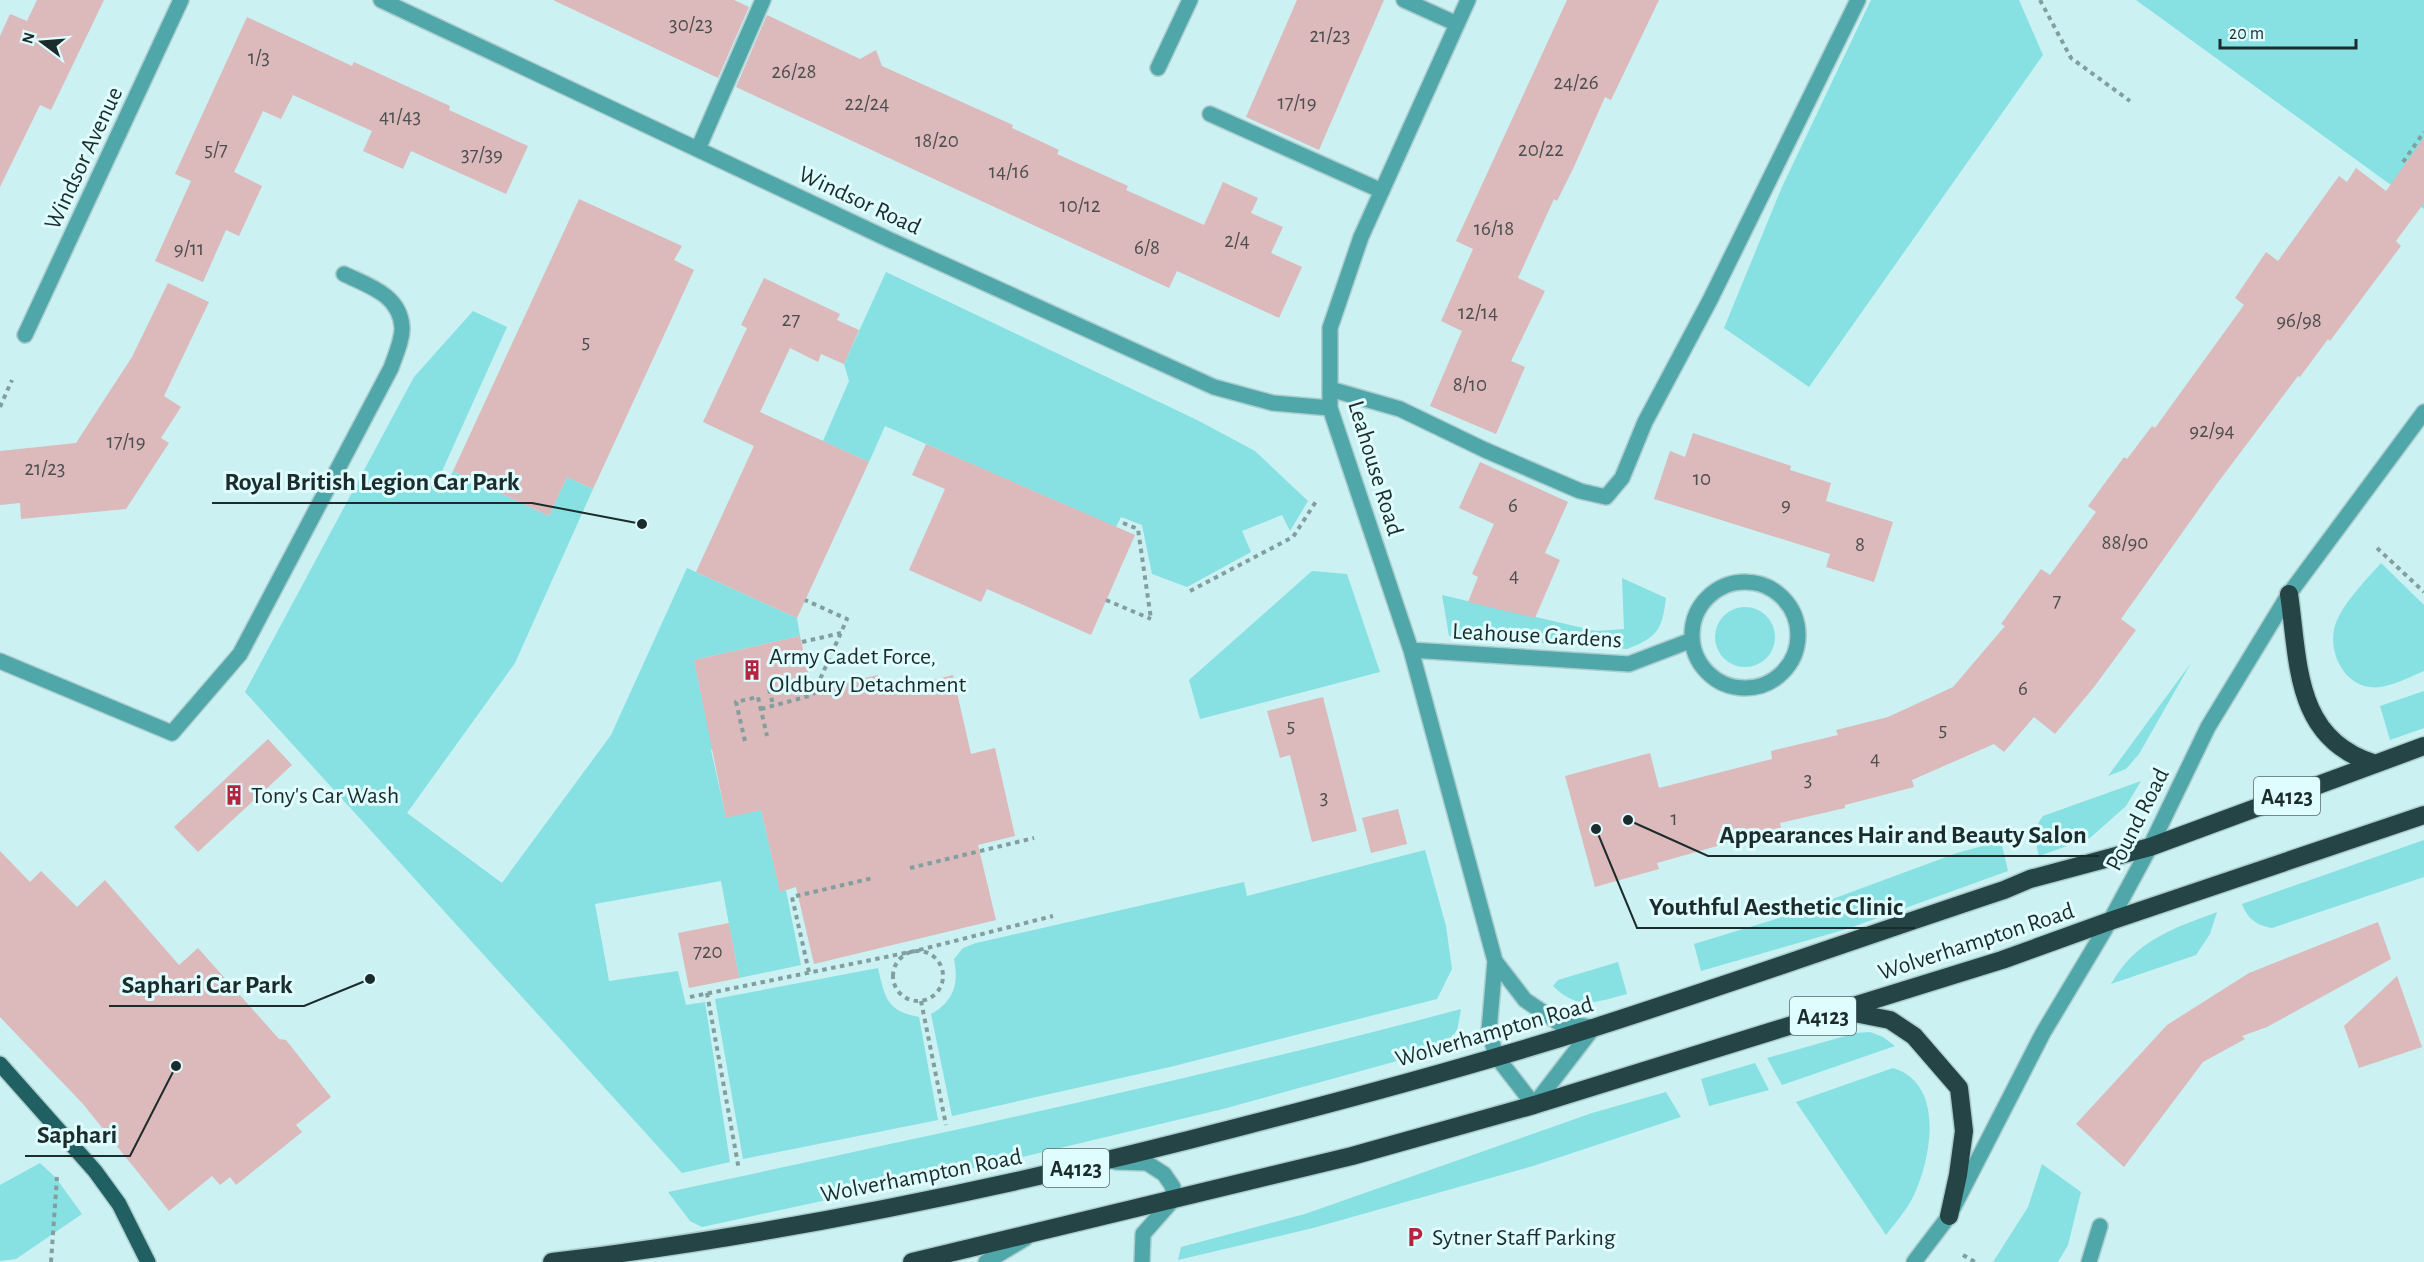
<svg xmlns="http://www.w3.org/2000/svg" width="2424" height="1262" viewBox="0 0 2424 1262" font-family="'Alegreya Sans',sans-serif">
	<rect width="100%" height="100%" fill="#cbf1f2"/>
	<!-- green -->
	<path fill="#87e0e2" d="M1871,0H2019L2043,55L1809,387L1724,328L1782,187Z
		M2136,0H2424V209Z
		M886,272L1197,420L1255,451L1308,501L1290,531L1282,515L1242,531L1251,552L1187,587L1152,574L1142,525L1121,517L1116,527L885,426L869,462L823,441L849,381L844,364Z
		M473,311L507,327L434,489L443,493L453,471L549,516L567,477L593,489L515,663L407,813L502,883L611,735L687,568L797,618L800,636L694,660L703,703L738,743L711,750L726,817L761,810L780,891L786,890L801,965L739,978L721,881L595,904L609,981L678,971L686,1005L705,1002L730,1162L682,1173L245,692L414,377Z
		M2381,563L2424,605V671C2410,677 2394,685 2380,687C2344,692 2323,647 2338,618C2348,598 2366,580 2381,563Z
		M1312,571L1347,574L1380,672L1200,719L1189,680Z
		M1622,578L1666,598C1662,630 1658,637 1627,649L1449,636L1442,595L1596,631L1624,629Z
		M1715 637a30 30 0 1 1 60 0a30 30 0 1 1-60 0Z
		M2191,663L2139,754L2126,769L2108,776Z
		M2424,691V728L2390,740L2380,706Z
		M2141,781L2126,806L2090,838L2039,856C2035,840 2032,830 2043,816Z
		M2424,840V877L2272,928C2256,925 2248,919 2242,904Z
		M2001,841L2008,871L1847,929L1701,971L1694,944L1789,915L1957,853Z
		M1425,850L1446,926L1452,969L1437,999L1170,1067L952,1116L931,1014C954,1001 959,984 954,959L963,948L976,943L1244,882L1247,896Z
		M2217,912L2210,934L2196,955L2111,984C2136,940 2172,929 2217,912Z
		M1618,962L1627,994C1596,1002 1578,1011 1553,986L1558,980Z
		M878,968C885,997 886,1011 919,1017L938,1120L743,1159L715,999Z
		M1461,1009L1457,1031L1437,1050L1223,1109L1006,1161L702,1227L690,1221L668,1192C933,1135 1199,1079 1461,1009Z
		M1870,1032L1883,1037L1895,1046L1782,1085L1767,1058L1856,1033Z
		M1755,1063L1769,1090L1709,1106L1701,1079Z
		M1893,1068C1946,1084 1931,1160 1913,1197C1906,1211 1895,1223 1886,1235L1796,1102Z
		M1666,1092L1681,1117L1533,1166L1313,1228L1178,1260L1181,1247L1305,1214L1592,1113Z
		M40,1163L56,1178L82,1214L16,1259L0,1261V1185Z
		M2042,1164L2081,1192L2068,1245L2058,1262H1993L2028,1207Z"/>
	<!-- building -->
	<path fill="#dcb9ba" d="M37,0H104L51,110L40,105L0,187V36L10,14L27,21Z
		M553,0H734L749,7L718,78Z
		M1297,0H1384L1319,150L1246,117Z
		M1567,0H1659L1611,100L1605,97L1573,169L1557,201L1554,199L1518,278L1545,291L1511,361L1525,367L1496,434L1430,406L1462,331L1441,321L1473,249L1456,241Z
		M767,15L860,59L876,50L882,66L1013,125L1012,128L1059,150L1057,154L1128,186L1126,190L1204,225L1223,182L1258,198L1251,213L1283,227L1271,253L1302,267L1279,318L1177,271L1169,288L736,87Z
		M247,17L352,66L354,62L450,106L449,110L528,146L506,194L411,151L403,169L363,151L372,131L293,95L281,119L263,111L234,172L262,186L239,236L226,230L203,282L155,261L191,181L175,174Z
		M2424,138V203L2396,241L2401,246L2330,341L2328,339L2300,377L2298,376L2216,485L2121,619L2136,630L2094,687L2055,734L2034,717L2004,752L1994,744L1912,780L1914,787L1845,805V808L1780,823L1781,828L1657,863L1659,869L1595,887L1565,776L1650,753L1659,788L1772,759L1771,751L1838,735L1836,730L1888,717L1953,687L2005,626L2001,624L2041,569L2050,575L2096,512L2088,506L2124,457L2127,459L2152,426L2155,428L2244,305L2235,298L2266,252L2278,261L2339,176L2347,182L2356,168L2386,191Z
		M579,199L682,246L674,260L694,270L593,489L567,477L549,516L453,471Z
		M764,278L840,314L837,320L859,330L844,364L821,354L818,362L790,348L760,412L869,462L797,618L696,572L754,446L703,422L747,328L741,325Z
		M168,283L209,302L164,396L181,407L161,438L169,443L126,509L21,519L20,503L0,505V451L76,443L132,357Z
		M1693,433L1791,466L1790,470L1831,483L1826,501L1893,522L1874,582L1826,567L1830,554L1654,499L1670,451L1685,457Z
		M926,444L1135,535L1091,635L987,589L981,602L909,570L945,489L912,475Z
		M1480,462L1568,502L1545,553L1560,560L1535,618L1468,602L1478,577L1472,574L1494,524L1459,508Z
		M800,636L812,690L878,675L882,693L953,675L971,754L995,748L1015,836L978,845L996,920L814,964L796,887L780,892L761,810L726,818L694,660Z
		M1323,697L1357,831L1312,842L1290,755L1280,758L1267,711Z
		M268,739L292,765L198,852L174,827Z
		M1398,809L1407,844L1371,853L1362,818Z
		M0,851L30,882L41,871L77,907L105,880L179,965L198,948L279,1039L286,1040L331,1097L296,1125L302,1132L236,1185L230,1177L220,1185L212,1176L169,1211L83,1104L0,1017Z
		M2378,922L2391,959L2267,1027L2242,1036L2245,1039L2203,1062L2124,1167L2076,1124L2167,1025L2249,973Z
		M729,923L739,978L689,988L678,933Z
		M2397,976L2422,1047L2359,1068L2344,1026Z"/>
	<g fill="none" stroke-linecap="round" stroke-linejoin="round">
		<!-- minor casing -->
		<g stroke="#accdce" stroke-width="18">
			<path id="minor" d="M381,0L890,240L1214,387L1273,403L1330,408
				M1404,0L1457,24
				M1468,0L1361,237L1330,328V408L1411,650L1495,961L1489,1031L1496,1056L1534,1105L1594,1027
				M1158,68L1190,0
				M1210,114L1382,191
				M698,149L763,0
				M25,335L181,0
				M1330,389L1400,409L1485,450L1580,491L1606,497L1622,478L1645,422L1710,300L1858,0
				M1692 635a53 53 0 1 1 106 0a53 53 0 1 1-106 0Z
				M1411,650L1629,664L1692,640
				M0,661L172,733L240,654L391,368C395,356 403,339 402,327C400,295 369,286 344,274
				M1495,961L1525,1000L1559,1023L1592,1027
				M1116,1162L1147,1163L1164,1174L1173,1187L1172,1201L1143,1234L1142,1262
				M986,1262L1026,1238
				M1914,1262L1949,1216L2043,1033L2110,921L2150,847L2208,727L2289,594L2424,412
				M2089,1262L2100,1226"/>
		</g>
		<!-- major casing -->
		<g stroke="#accdce" stroke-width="18">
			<path id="major" d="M0,1064L95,1171L119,1204L148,1262"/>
		</g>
		<!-- highway casing -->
		<g stroke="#accdce" stroke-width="21">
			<path id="highway" d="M2289,594C2299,662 2294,738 2373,763
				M1844,1011L1890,1020L1914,1036L1959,1088L1964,1131L1958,1175L1949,1216
				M552,1262C787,1234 1018,1185 1247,1125C1364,1095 1481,1063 1596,1027C1733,983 1868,935 2004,890L2030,879L2150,847L2424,746
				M912,1262L1352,1156L1534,1105L2002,960L2110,921L2424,815"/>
		</g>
		<!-- path -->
		<path stroke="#829e9f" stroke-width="4" stroke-dasharray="4.5 4.5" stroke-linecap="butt" d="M2040,0L2071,58L2130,101
			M2403,162L2424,132
			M0,407L12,380
			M1123,523L1138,529L1151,619
			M2377,548L2424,592
			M1190,591L1293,537L1317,500
			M1106,600L1151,619
			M802,642L841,633
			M769,689L773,705
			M761,709L813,695L847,619L805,600
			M745,741L736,702L758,697L767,736
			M910,868L1034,838
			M893 976a25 25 0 1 1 50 0a25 25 0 1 1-50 0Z
			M809,972L792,897L873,878
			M707,993L739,1170
			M690,997L915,951L1053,916
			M921,1001L946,1125
			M1963,1255L1975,1262
			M51,1262L57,1177"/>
		<!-- minor -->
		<use href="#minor" stroke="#50a7aa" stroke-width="15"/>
		<!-- major -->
		<use href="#major" stroke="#206062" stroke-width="15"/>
		<!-- highway -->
		<use href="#highway" stroke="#254445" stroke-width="18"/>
	</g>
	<!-- icons -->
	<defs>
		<g id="building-bare" transform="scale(1.62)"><path d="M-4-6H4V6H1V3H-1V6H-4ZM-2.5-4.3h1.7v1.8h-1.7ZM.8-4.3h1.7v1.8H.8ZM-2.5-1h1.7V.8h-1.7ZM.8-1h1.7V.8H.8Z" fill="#b5233e" stroke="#dffdfe" stroke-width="2.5" paint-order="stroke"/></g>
		<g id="parking-bare" transform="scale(1.62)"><path d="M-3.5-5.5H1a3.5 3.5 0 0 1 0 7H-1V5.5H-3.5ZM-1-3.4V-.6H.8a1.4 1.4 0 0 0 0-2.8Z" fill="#b5233e" stroke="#dffdfe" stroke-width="2.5" paint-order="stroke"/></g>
	</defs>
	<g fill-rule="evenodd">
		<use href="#building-bare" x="752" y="670"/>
		<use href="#building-bare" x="234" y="795"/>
		<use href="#parking-bare" x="1415" y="1237"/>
	</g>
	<g text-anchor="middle" stroke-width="6" stroke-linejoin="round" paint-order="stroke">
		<!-- number labels -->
		<g font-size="21" fill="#4c4e4f">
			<text x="691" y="31">30/23</text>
			<text x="1330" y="42">21/23</text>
			<text x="259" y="64">1/3</text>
			<text x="794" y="78">26/28</text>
			<text x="1576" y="89">24/26</text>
			<text x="1297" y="109">17/19</text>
			<text x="867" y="110">22/24</text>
			<text x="400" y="123">41/43</text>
			<text x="937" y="147">18/20</text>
			<text x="216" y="156">5/7</text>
			<text x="1541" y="156">20/22</text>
			<text x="482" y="161">37/39</text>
			<text x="1009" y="178">14/16</text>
			<text x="1080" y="212">10/12</text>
			<text x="1494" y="235">16/18</text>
			<text x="1237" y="247">2/4</text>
			<text x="1147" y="254">6/8</text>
			<text x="189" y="255">9/11</text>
			<text x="1478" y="319">12/14</text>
			<text x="791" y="326">27</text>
			<text x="2299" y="327">96/98</text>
			<text x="586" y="348">5</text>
			<text x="1470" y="391">8/10</text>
			<text x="2212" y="437">92/94</text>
			<text x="126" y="448">17/19</text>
			<text x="45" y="475">21/23</text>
			<text x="1702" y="485">10</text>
			<text x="1786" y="511">9</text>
			<text x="1513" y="512">6</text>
			<text x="2125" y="549">88/90</text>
			<text x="1860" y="551">8</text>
			<text x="1514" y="582">4</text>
			<text x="2057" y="607">7</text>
			<text x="2023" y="695">6</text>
			<text x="1291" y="732">5</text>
			<text x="1943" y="736">5</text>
			<text x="1875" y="765">4</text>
			<text x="1808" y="786">3</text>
			<text x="1324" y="804">3</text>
			<text x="1674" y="825">1</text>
			<text x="708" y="958">720</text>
		</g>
		<!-- shield labels -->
		<g fill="#dffdfe" stroke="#566a6a" stroke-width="1.5">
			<rect x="2254" y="777" width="66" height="38" rx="4.5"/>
			<rect x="1790" y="997" width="66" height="38" rx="4.5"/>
			<rect x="1043" y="1149" width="66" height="38" rx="4.5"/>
		</g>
		<g font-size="22" font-weight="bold" fill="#1c2b2b">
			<text x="2287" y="804">A4123</text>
			<text x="1823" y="1024">A4123</text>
			<text x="1076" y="1176">A4123</text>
		</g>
		<!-- street labels -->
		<g font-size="24" fill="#1c2b2b" stroke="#dffdfe">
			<text transform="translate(83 158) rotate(-65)" y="8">Windsor Avenue</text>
			<text transform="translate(860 200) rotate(25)" y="8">Windsor Road</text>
			<text transform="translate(1376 468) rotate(73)" y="8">Leahouse Road</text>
			<text transform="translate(1537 635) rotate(3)" y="8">Leahouse Gardens</text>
			<text transform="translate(2137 819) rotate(-63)" y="8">Pound Road</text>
			<text transform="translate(1976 941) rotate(-18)" y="8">Wolverhampton Road</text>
			<text transform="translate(1494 1031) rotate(-16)" y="8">Wolverhampton Road</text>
			<text transform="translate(921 1175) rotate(-11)" y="8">Wolverhampton Road</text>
		</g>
		<!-- poi labels -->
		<g font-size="24" fill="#1c2b2b" stroke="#dffdfe" text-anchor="start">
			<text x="769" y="664">Army Cadet Force,<tspan x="769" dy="28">Oldbury Detachment</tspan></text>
			<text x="251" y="803">Tony's Car Wash</text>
			<text x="1432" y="1245">Sytner Staff Parking</text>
		</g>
	</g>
	<!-- callouts -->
	<path fill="none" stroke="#1c2b2b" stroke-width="2" d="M642 524L532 503H212M1628 820L1708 856H2099M1596 829L1637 928H1915M370 979L304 1006H109M176 1066L130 1156H25"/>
	<g fill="#1c2b2b" stroke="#dffdfe" stroke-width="2">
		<circle cx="642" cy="524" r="6"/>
		<circle cx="1628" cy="820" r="6"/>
		<circle cx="1596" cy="829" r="6"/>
		<circle cx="370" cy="979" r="6"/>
		<circle cx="176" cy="1066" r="6"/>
	</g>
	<g font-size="26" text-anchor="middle" font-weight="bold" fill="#1c2b2b" stroke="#dffdfe" stroke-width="6" stroke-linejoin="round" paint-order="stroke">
		<text x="372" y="490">Royal British Legion Car Park</text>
		<text x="1903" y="843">Appearances Hair and Beauty Salon</text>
		<text x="1776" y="915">Youthful Aesthetic Clinic</text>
		<text x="207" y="993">Saphari Car Park</text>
		<text x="77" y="1143">Saphari</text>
	</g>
	<!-- north arrow -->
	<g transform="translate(42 42) rotate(286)" stroke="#dffdfe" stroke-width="4.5" paint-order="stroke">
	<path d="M0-4.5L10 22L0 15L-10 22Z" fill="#1c2b2b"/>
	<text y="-9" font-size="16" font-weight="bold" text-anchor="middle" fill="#1c2b2b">N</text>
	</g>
	<!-- scale -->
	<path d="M2220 39v9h136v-9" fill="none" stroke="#1c2b2b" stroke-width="3"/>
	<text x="2229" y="39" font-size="18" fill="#1c2b2b" stroke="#dffdfe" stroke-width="4.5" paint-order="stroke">20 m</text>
</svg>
